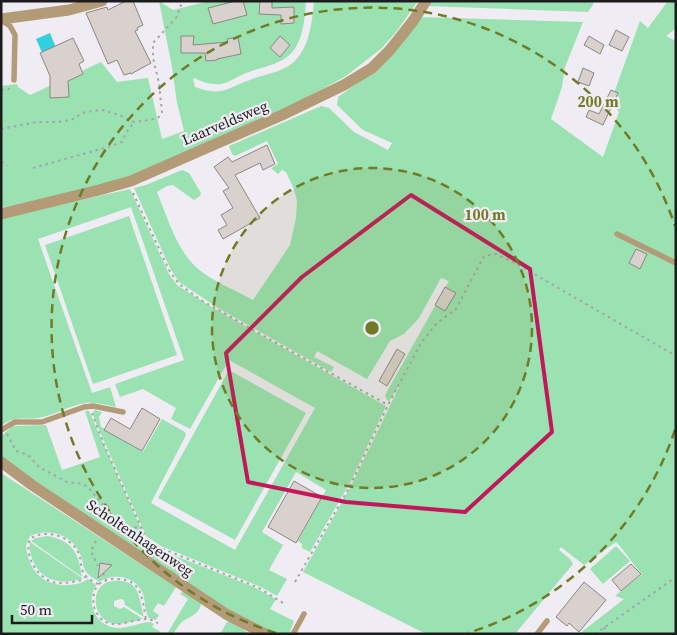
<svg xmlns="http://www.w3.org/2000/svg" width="677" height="635" viewBox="0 0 677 635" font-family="'Source Serif 4',serif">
	<rect width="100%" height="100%" fill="#f0ecf3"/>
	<!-- green -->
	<path fill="#9ae2b1" d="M159,1L173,10L209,1H306C305,16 304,33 296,47C285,65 263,66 246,73C238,76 229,83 221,84C212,85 201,82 195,78L193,79L195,87C222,97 227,88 250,80C262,75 276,73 287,67C309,54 312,24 314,1H418L396,32L382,48L346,76L310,96L245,127L119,181L1,208V86L17,84L18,87L30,95L101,62L117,82L148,78L162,139L184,131L177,103L172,67Z
		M429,1H591L594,3L588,12L426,6Z
		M668,1H676V28L666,36L676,41V634H579L624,599L615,596L642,574C632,564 626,552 616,542L584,565L561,547L559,550L570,559L573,564L515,634H426L303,572L352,484L401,383L389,401L387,400L385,395L449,281L441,278L419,318L404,334L390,341L367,379L317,351L314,357L334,367L331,372L218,308L179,282L170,268L134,188L146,185L182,170L189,173L201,193L200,196L194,200L173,185L167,186L157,192C166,214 176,247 193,264C208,280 234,289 253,300L290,245L296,218L297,201L294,189L286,172L282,170L278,174L271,168L278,164L267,141L235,156L232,154L229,146L321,106L329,108L354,132L388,150L392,143L363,130L337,105L338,97L370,74L419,17L583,22L565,67L562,87L551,119L603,157L619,112L615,107L620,98L614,93L640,21L648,28Z
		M130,189L169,274L177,285L213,308L386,406L352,479L310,552L302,548V544L298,541L326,490L296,472L262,532L283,545L269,570L287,579L277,596L261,587L161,546L146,536L96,423L93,414L94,410L102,412L99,417L101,427L105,429L104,430L143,452L162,419L185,432L186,435L151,503L235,550L315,408L229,360L190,429L171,419L176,408L143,389L120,397L115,384L184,360L131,207L38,239L92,393L110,387L116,407C106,405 96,402 86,403C69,405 54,416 38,418C22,420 15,415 1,426V218Z
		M129,216L177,355L93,384L45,245Z
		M229,370L306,413L235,540L158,498Z
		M85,411H89L146,540L158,549L254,587L276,599L270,609L294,621L289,634H275L218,604L21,471L1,456V436L12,427L16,426L46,425L62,470L100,457Z
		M1,473L176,587L164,606L158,603L153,611L159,615L156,620L149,618C144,610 146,602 143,594C136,576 114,572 99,582C95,579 89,576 86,572C83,568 83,559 80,554C72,534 48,528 30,536L26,545C28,570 43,587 70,585C76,584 83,583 88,579L96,585C85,603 96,627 118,628C129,628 139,623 150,622L154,624L152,627L161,632L160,634H1Z
		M47,536C72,540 79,553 82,577L31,541L36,538Z
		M30,542L82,578V579C73,581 63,583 54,580C38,576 28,557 30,542Z
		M616,546L630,561L603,584L590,569Z
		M113,581C141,579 138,597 144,617L125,605L124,600L121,599L114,601V606L120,609L124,607L143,619C135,621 124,624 116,624C92,622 87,584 113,581Z
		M183,591L201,603C200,615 189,616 181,623C178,626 176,630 173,634H167L188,599L180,594Z
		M231,620L241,626L248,634H220L227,622Z"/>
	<!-- water -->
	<path fill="#33d0df" d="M50,33L61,60L48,66L36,39Z"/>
	<!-- building -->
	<path fill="#d8d1cd" stroke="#8d8682" d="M126,1H133L143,25L137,28L138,30L135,31L151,63L131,74V73L124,75L117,60L108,64L86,13L107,7L108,10Z
		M236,1H243L247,15L213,24L208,8Z
		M260,1H272V8L294,7V23L281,24V15L259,14Z
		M616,30L629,37L622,51L609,45Z
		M181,36H194L193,45L228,42L227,39L238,37L241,54L217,59V60L206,61L205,53H181Z
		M280,36L290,45L280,57L270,48Z
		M589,36L604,45L600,54L584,45Z
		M73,38L84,61L79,64L83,74L68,81L69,97L50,98V76L40,53Z
		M583,68L594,73L589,86L578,82Z
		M611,90L618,93L603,125L586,117L589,110L599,114Z
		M267,145L275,164L263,170L260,163L235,175L260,218L223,239L218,230L227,225L221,215L233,208L223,191L229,188L214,167L228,157L232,162Z
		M636,249L647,254L640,269L629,263Z
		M445,287L456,293L445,311L435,305Z
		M397,349L405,354L387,386L379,381Z
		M142,408L160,419L142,451L104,430L111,418L130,429Z
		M294,481L322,497L296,543L268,527Z
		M100,563L112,565L98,578Z
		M631,564L641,574L621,591L612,580Z
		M584,582L606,600L579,632L569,623L567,626L556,617Z"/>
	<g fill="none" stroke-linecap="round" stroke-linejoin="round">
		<!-- path -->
		<path stroke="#a7a4a9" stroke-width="2" stroke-dasharray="2.5 4" stroke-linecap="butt" d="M1,90L9,89L10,86
			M1,129L37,122H57L71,120L85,112L103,110L119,115L134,122L150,120L159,117L162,113L159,83L153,58V43L176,18L181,6L178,1
			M1,162L7,166
			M33,168L108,147L122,142L126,133L134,122
			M133,193L169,270L179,284L201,300L262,335L388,405
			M92,413L104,445L146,538L156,546L259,588L283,603
			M7,434L16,451L28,455L39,467L67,482L83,484L88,487L102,504L108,506C110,511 111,517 114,521C121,530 131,529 140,526
			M96,541L91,551L98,566
			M103,573L106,580
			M86,576C82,581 78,581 72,582C65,583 58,584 52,582C36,576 24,555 30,539C45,528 70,536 78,552C82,559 80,570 85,575C88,579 94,582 98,584C93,592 92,601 95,610C107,635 129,619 147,619C151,619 155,622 158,623
			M295,582L350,486L388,405L421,343L437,323L456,309L484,256L496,254L517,264L676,356
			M99,584C105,580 111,578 118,579C143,580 142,600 146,619
			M604,627L607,634
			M595,634L676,577"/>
		<!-- service -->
		<path stroke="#b39b78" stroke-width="5.5" d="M1,20L10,26L15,35L14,80
			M617,234L676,263
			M1,430L15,422H42L84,407L93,406L123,412
			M293,634L304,614
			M537,634L547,621"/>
		<!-- minor -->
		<path stroke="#b39b78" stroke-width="11" d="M1,19L69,10L102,1
			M1,214L99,190L131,181L282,115L344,85L372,68L390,50L413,21L426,1
			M1,462L32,485L226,614L265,634"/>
	</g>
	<!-- marked area -->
	<path fill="none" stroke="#c2185b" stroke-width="4" stroke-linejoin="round" d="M411,195L530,269L552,432L465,512L346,502L248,482L226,353L302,277Z"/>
	<!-- distance rings -->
	<circle cx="372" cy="328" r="160" fill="#717b26" fill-opacity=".12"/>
	<g fill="none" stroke="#717b26" stroke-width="2.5" stroke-dasharray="9 6">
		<circle cx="372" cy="328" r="160"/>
		<path d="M675 430A320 320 0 0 1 468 633M276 633A320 320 0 1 1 675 226"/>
	</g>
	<g text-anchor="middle" stroke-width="4.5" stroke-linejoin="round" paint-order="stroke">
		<!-- street labels -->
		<g font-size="15" fill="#1c1b1d" stroke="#f0ecf3">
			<text transform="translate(225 123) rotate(-23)" y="5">Laarveldsweg</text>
			<text transform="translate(140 538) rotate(34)" y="5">Scholtenhagenweg</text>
		</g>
	</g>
	<circle cx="372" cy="328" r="8" fill="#717b26" stroke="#f0ecf3" stroke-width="2.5"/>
	<g font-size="15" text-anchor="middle" font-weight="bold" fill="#717b26" stroke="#f0ecf3" stroke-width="4.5" stroke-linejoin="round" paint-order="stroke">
		<text x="598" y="107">200 m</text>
		<text x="485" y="220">100 m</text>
	</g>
	<!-- border -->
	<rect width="677" height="635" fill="none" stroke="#1c1b1d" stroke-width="5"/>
	<!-- scale -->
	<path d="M12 615v8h80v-8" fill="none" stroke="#1c1b1d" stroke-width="2.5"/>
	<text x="20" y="615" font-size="15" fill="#1c1b1d" stroke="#f0ecf3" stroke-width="4" paint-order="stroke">50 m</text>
</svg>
